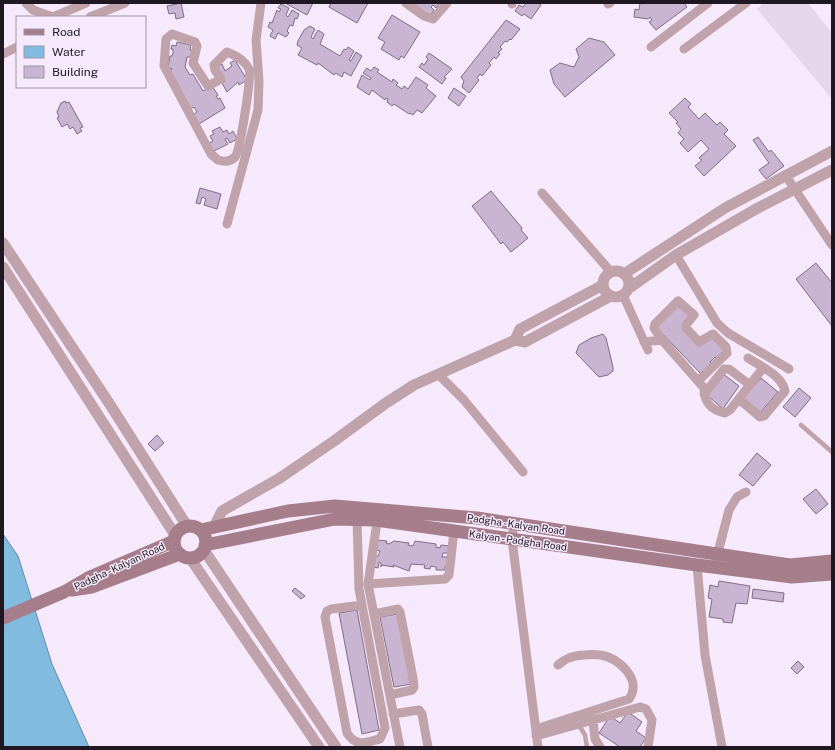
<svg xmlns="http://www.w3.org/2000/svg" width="835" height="750" viewBox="0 0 835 750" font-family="'Public Sans',sans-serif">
	<rect width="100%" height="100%" fill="#f5e9fb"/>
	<!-- industrial -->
	<path fill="#e4d7ea" d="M764,3H808L832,33V99L757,9Z"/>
	<!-- water -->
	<path fill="#81bce0" stroke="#648ba7" d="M3,534L18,556L52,664L89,747H3Z"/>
	<!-- building -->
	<path fill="#c9b5d2" stroke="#7f6d88" d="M181,3L184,17L176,19L175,13L169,14L167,6Z
		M285,3H313L307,15Z
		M331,3H368L357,23L329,7Z
		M408,3H440L436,8L433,5L431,7L434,10L430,16Z
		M526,3H538L541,5L531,19L524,14L522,16L515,11L519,5L523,7Z
		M640,3H684L687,7L656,30L649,22L652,20L650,17L648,19L634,17L635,9L639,10Z
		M281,4L289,8L286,15L288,17L292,10L299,14L297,19L295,18L293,26L290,25L287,31L289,33L286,37L278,33L275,39L270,36L273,30L268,27L270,22L272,23L277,10L279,12L281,9L278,8Z
		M392,15L420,32L404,58L401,56L399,60L381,49L385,42L378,38Z
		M506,20L520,29L511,40L510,39L507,42L505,41L500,47L502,49L498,53L500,54L496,59L494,57L489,63L491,65L482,76L480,74L477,78L479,80L469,93L462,87L464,81L461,77Z
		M310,26L315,29L311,37L313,39L318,30L324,34L320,44L340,56L344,49L346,50L348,47L354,51L349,60L351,61L356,52L362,56L351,76L344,72L342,77L336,73L334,75L318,63L317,65L298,55L302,48L297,45L298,41L304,30Z
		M589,38L604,42L615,55L565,97L554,84L550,70L560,63L574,67L579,57L576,49Z
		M177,42L191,45L190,50L195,51L190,57H187L185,67L190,75L193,74L203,91L212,86L218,95L216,96L218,99L220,98L225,108L199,124L193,115L197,112L194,107L189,110L168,72L172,69L168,67L170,56H172L173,53V49H171L172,45L176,46Z
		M429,53L452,69L444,77L446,78L442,84L419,67L422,63L424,65L428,59L426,57Z
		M235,60L247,80L239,85L238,82L227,92L222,83L225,81L217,67L222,64L225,71L232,66L230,63Z
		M374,67L379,70L377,72L392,82L393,79L398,83L396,85L402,89L404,86L408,89L416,77L428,85L426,88L436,96L422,113L417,110L413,115L410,113L409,114L394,104L392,106L387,102L388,99L386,98L385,100L372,90L369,95L357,87L362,75L370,80L371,78L363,73L367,68L371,71Z
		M454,88L466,96L459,106L448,98Z
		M685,98L691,104L688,107L699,119L705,113L717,125L720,122L728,130L724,134L736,146L704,176L695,166L702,160L699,158L709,149L701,140L688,152L680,143L684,139L678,133L681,129L676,123L678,122L669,113Z
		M65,101L66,103L69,102L83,127L80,128L82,131L77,134L73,127L70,129L67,124L62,127L57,118L59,117L57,112L61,103Z
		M220,127L223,132L227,130L229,134L233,131L237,139L230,143L227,138L225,139L228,144L212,152L208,144L213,141L210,136L214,134L212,131Z
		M758,137L769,152L771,150L784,166L766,179L759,170L769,163L753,140Z
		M200,188L221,194L217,209L204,205L206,199L202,197L200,204L196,203Z
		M491,191L522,228L521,230L528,238L511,252L503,242L501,244L472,206Z
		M816,263L832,283V326L796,279Z
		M679,303L692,316L682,326L701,346L711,337L725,351L717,359L715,357L710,362L713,365L702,375L655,326Z
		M603,334L606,338L613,367V371L608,375L599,377L576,353L579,345L591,338Z
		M722,373L739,386L723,409L707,395Z
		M761,378L778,392L760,413L743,398Z
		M799,388L811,398L795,417L783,407Z
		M157,435L164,443L155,451L148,444Z
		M757,453L771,465L753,486L739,475Z
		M816,489L828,504L816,514L803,499Z
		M378,540L387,541L386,543L389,544L394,541L409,543L408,545L413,546L415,541L436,544V547L440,548L441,545L449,546L448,553H443L442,557H449L447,565L445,566V570H436V567L431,566L430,569L424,568L425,565L411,564L409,571L393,565L394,567L381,565V567V563L379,562L378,568L374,567L375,556H378L380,551L376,550Z
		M719,581L750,586L747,604L736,603L732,623L723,622V619L709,617L712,599L708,598L710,585L718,587Z
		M295,588L305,596L301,599L292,591Z
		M753,589L784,593L783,602L752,598Z
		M357,610L379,730L362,734L339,613Z
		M398,614L412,684L394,687L380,617Z
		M798,661L804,667L797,674L791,668Z
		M628,712L642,722L636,731L646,738L640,747H620L599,733L610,716L620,723Z"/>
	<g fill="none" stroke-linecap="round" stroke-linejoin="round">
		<!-- service -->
		<path stroke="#bfa2aa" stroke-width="4.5" d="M801,425L832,452
			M578,724L585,735L587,747"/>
		<!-- minor -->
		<path stroke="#bfa2aa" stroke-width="9" d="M26,3L33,10L53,17L86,3
			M406,3L424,16L433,19L447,3
			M512,4V3
			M608,4L610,3
			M90,17L125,3
			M172,34L195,42L197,46L193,63L208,86L221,79L215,70L214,65L227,52C235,55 245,61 249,69C252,75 240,151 235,157C230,162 224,162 218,160L211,154L164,66L166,39Z
			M651,47L708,3
			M684,49L746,3
			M3,54L17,47
			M786,176L832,245
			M542,193L611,272
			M227,224L258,110L259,81L256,40L261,3
			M676,255L717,323L728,333L789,369
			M623,295L648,350
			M662,340L654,328L655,324L678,301L694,315L686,325V328L699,342L713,334L726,347L727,353L698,381
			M644,342L662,340L704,388C704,403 711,410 725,413L730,410L763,368
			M439,375L464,400L523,472
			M704,394L724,369H729L750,385
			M739,399L760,417L764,416L785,391C782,375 760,366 748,358
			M378,515L368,584L400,747
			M357,519L359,589L362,605L385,728L380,739C365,742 357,748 347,733L325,617L327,611L331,609L362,605
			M514,523L512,539L538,747
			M716,560L729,510L737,497L746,492
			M697,565L705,655L722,747
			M368,584L445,579L449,575L454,531
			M374,614L398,609L400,612L413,678L414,687L412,690L390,695
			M393,714L419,710L422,714L428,747
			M593,720L595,739L600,747
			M536,729L629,699C643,681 619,657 600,655C592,654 576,655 569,658C565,659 561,663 558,665
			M536,736L640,707L646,709L652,720L648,747"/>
		<!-- tertiary -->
		<path stroke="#bfa2aa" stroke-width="11" d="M3,243L109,403L187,526
			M3,267L175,535
			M603 284a13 13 0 1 1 26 0a13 13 0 1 1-26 0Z
			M624,274L725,208L832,151
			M628,289L676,255L756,209L832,170
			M515,340L525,342L611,296
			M214,527L222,511L280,478L334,441L386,403L414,385L515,340L520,329L603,285
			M204,550L336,747
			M190,558L319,747"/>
		<!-- secondary -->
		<path stroke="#a67d8a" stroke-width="13" d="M174 542a16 16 0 1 1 32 0a16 16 0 1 1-32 0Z
			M201,530L288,511L335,506L477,518L790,565L832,561
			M205,545L335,519L376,520L697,565L792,577L832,574
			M72,590L92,587L180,554
			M3,618L64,592L88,578L174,541"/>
	</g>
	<g text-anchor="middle" stroke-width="3" stroke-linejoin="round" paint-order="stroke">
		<!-- street labels -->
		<g font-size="10" fill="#1f1822" stroke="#f5e9fb">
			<text transform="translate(516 524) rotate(8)" y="4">Padgha - Kalyan Road</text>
			<text transform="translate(518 540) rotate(8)" y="4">Kalyan - Padgha Road</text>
			<text transform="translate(119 566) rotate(-25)" y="4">Padgha - Kalyan Road</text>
		</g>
	</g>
	<!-- border -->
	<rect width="835" height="750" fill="none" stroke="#1f1822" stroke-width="8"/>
	<!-- legend -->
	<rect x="16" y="16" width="130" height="72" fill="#f5e9fb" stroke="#9f95a4"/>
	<rect x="24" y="29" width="20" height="6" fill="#a67d8a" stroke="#9f95a4"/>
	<text x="52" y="36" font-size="12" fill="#1f1822">Road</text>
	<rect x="24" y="46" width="20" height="12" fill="#81bce0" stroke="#9f95a4"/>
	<text x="52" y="56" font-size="12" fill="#1f1822">Water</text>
	<rect x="24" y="66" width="20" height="12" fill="#c9b5d2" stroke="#9f95a4"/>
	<text x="52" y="76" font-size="12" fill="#1f1822">Building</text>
</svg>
